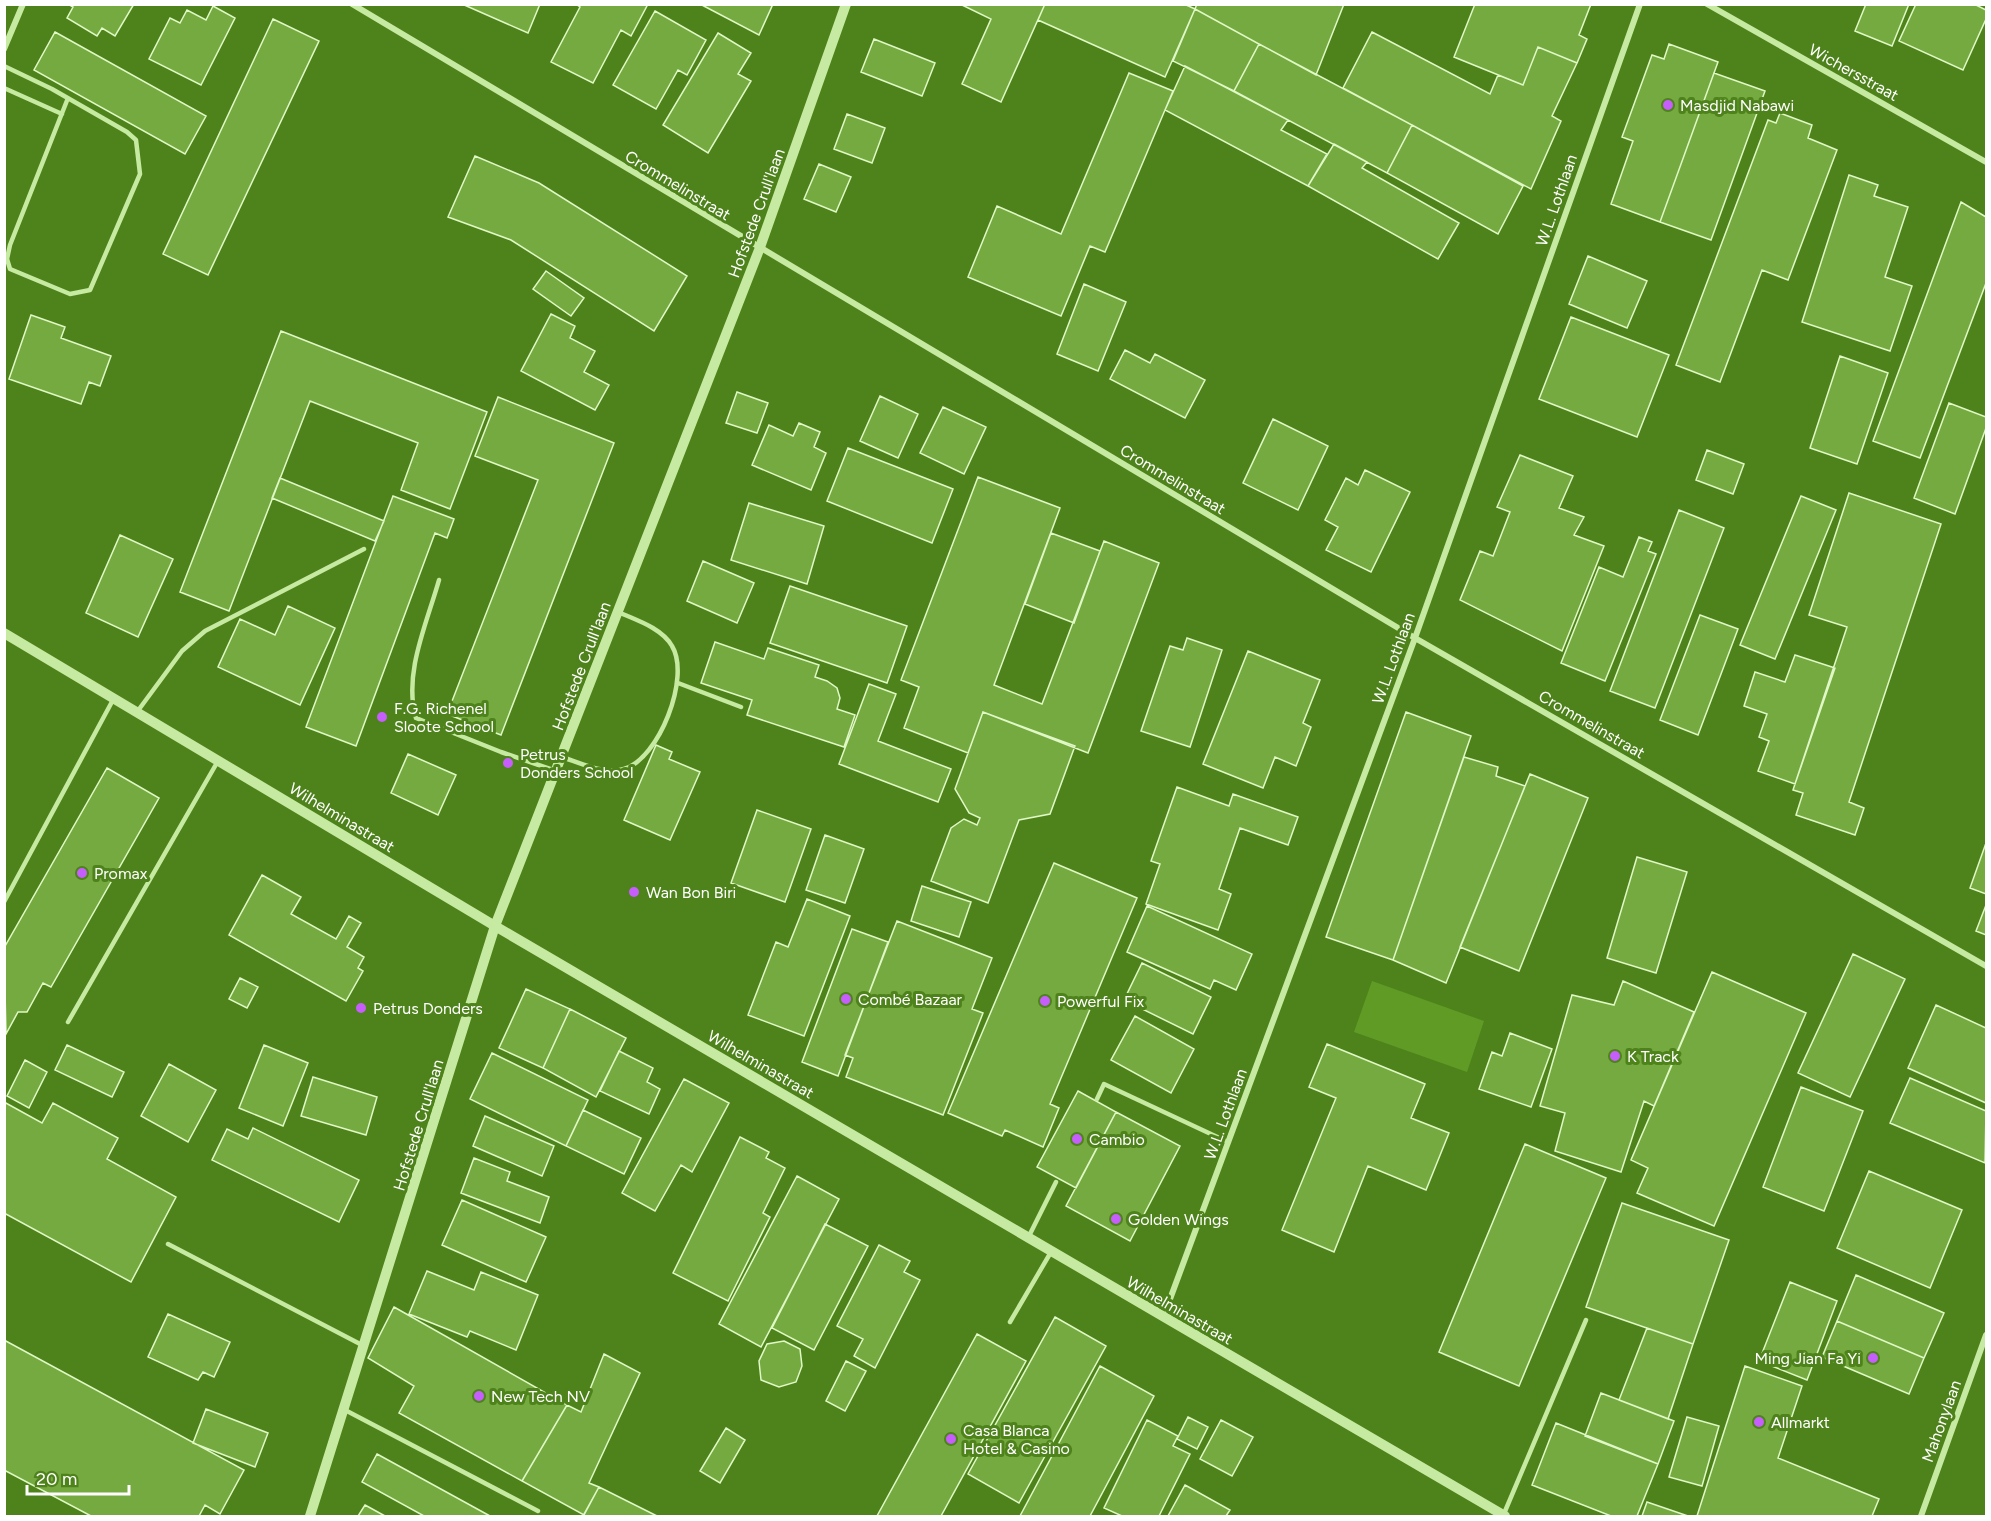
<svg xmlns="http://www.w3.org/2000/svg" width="1991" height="1521" viewBox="0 0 1991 1521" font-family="Figtree,sans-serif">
	<rect width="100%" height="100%" fill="#4e831b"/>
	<!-- green -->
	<path fill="#609c25" d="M1372,981L1484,1021L1467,1072L1354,1032Z"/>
	<!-- building -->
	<path fill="#74aa3f" stroke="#dff8c5" stroke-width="1.5" d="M68,4H134L115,36L102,28L97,36L67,18L73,7Z
		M462,4H540L528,33Z
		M576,4H648L631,36L621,30L593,83L551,62L580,7Z
		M700,4H773L759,35Z
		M960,4H1045L1001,102L962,84L991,19Z
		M1045,4H1184L1195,9L1165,77L1038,20Z
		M1197,4H1344L1316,75L1195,9Z
		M1475,4H1591L1579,35L1587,39L1577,63L1538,47L1523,85L1454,57Z
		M1866,4H1909L1892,46L1855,31Z
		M1916,4H1974L1986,10V19L1963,70L1899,41Z
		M213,6L235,18L201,85L149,59L170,18L180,23L187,10L206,20Z
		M1195,9L1259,44L1234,91L1173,61Z
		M655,11L706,40L687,75L678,70L656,109L613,85Z
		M273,19L319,41L208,275L163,254Z
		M55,32L206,116L185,154L34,70Z
		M1372,32L1490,94L1498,75L1523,85L1538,47L1577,63L1552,116L1561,121L1531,189L1343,88Z
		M718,33L751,53L738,74L751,81L708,153L663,125Z
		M874,39L935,63L922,96L861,72Z
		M1259,44L1412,125L1387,173L1234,91Z
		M1669,44L1718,62L1660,222L1611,204L1633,141L1622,137L1652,55L1664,59Z
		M1185,66L1288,120L1281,130L1327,154L1308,186L1165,110Z
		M1129,73L1173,91L1105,252L1090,246L1061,316L968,277L997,206L1061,234Z
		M1714,73L1765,91L1711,240L1660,222Z
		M1780,113L1812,125L1808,138L1837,150L1788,280L1762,270L1720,382L1676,365L1768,120L1776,123Z
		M847,114L885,128L872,163L834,149Z
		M1412,125L1523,186L1498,234L1387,173Z
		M1334,144L1367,162L1362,168L1459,223L1438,259L1308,186Z
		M475,156L539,183L687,276L654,331L511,240L448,217Z
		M819,164L851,177L836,212L804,199Z
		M1849,175L1878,185L1874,196L1908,207L1885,277L1912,286L1890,351L1802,322Z
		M1961,202L1986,217V283L1920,458L1873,441Z
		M1588,256L1647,281L1627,328L1569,304Z
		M546,271L584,298L571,316L533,289Z
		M1084,284L1126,302L1098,371L1057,354Z
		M551,314L575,326L570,338L595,351L584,372L609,385L595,410L521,371Z
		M31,315L65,327L61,338L111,356L100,386L89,382L81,404L9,379Z
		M1571,317L1669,355L1637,437L1539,399Z
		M281,331L487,412L450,509L401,490L418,443L310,401L229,611L180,592Z
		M1125,350L1150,363L1155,354L1205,380L1185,418L1110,379Z
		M1840,356L1888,373L1857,464L1810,448Z
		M737,392L768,403L757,433L726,423Z
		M880,396L918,414L898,458L860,441Z
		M498,397L614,443L501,735L447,714L538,480L475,456Z
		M1949,403L1986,417V428L1955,514L1914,498Z
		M943,407L986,427L964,474L920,453Z
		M1273,419L1328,446L1298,510L1243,483Z
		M799,423L820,432L814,447L826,453L811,490L752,465L769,425L793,436Z
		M848,448L953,489L932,543L827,501Z
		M1707,450L1744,464L1733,494L1696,480Z
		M1520,455L1573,476L1559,508L1584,517L1574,535L1604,546L1562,651L1460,600L1480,551L1493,556L1510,512L1497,507Z
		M1365,470L1410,492L1371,572L1326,550L1338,527L1325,520L1346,478L1358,485Z
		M978,477L1060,508L994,685L1042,704L1104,541L1159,563L1088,753L983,712L968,753L904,728L919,687L901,680Z
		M280,478L384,521L375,541L272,498Z
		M1849,493L1941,524L1849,802L1864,808L1855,835L1796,815L1803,793L1793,790L1847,627L1809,615Z
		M393,496L454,519L447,538L435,533L356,746L306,727Z
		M1801,496L1836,510L1775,659L1740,645Z
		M749,503L824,526L807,584L731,560Z
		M1679,510L1724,528L1655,708L1610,691Z
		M1051,533L1100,551L1074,623L1025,604Z
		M120,535L173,559L138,637L86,613Z
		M1639,537L1652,542L1648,551L1656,554L1605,681L1561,663L1599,567L1623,577Z
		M703,561L754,583L737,623L687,601Z
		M790,586L907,626L887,683L770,643Z
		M288,606L335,628L300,705L218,667L240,619L275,635Z
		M1700,615L1738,629L1698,735L1660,720Z
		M1187,638L1222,650L1190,747L1141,731L1170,646L1183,650Z
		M715,642L764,659L768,648L819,665L815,677L827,681L837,688L840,698L837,709L855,715L844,747L747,715L752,700L701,683Z
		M1248,651L1320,680L1303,723L1311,727L1296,766L1275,757L1263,788L1203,764Z
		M1795,655L1835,668L1795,784L1758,771L1769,741L1759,737L1767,714L1744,706L1755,672L1785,682Z
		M869,684L896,694L878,741L951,769L938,802L839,764Z
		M983,712L1075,746L1050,814L1019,820L988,903L931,881L951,828L964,819L977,825L980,818L969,813L955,789Z
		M1406,712L1471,736L1393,960L1326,937Z
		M656,745L672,752L669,759L700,772L670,840L624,820Z
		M408,754L456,775L438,815L391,793Z
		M1464,757L1498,767L1496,776L1525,786L1446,983L1393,960Z
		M107,768L159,798L51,987L43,983L27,1012H18L6,1034L4,948Z
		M1530,774L1588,798L1519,971L1460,947Z
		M1177,787L1229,806L1233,794L1298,817L1288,845L1240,828L1219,889L1231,894L1218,930L1146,904L1160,864L1151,861Z
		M757,810L811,829L785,902L731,883Z
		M825,835L864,849L845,903L806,890Z
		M1986,843V894L1970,888Z
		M1637,857L1687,872L1656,973L1607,958Z
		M1054,863L1137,898L1050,1104L1059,1108L1043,1147L1005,1130L1002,1136L948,1113Z
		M262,875L301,897L291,914L336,939L349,916L361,923L347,947L364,957L358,968L363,971L346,1001L229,935Z
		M922,886L971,902L959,937L911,921Z
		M807,899L850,916L804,1036L748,1015L776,942L788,947Z
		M1986,905V935L1976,931Z
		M1147,906L1252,954L1236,990L1214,980L1210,989L1127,952Z
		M897,921L992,958L972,1009L983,1013L943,1115L846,1077L853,1058L845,1055Z
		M852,929L888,942L838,1076L802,1062Z
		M1853,954L1905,979L1850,1097L1798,1073Z
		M1142,963L1211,997L1193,1034L1124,1000Z
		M1712,972L1806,1013L1714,1226L1637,1193L1648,1168L1631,1160Z
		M240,978L258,987L247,1008L229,999Z
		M1623,981L1694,1012L1654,1106L1644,1101L1621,1172L1555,1151L1565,1113L1540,1106L1572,995L1614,1005Z
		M526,989L570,1009L543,1068L499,1048Z
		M1936,1005L1986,1028V1103L1908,1068Z
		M570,1009L626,1038L596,1097L543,1068Z
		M1135,1016L1194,1049L1171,1093L1111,1060Z
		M1510,1033L1552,1049L1531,1107L1479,1089L1492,1052L1502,1056Z
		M1327,1044L1425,1084L1411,1118L1449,1133L1426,1190L1368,1166L1334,1252L1282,1230L1336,1098L1309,1087Z
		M67,1045L124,1072L112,1097L55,1070Z
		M264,1045L308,1063L283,1126L239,1108Z
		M619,1051L653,1068L647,1082L660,1089L649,1114L600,1091Z
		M492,1053L588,1100L566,1146L470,1099Z
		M25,1060L47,1072L29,1108L7,1096Z
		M169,1064L216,1090L188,1142L141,1116Z
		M313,1077L377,1097L366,1135L301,1116Z
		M1910,1078L1986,1111L1985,1163L1890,1123Z
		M684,1079L729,1103L692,1172L681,1165L655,1211L622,1193Z
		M1801,1087L1863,1111L1824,1211L1763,1187Z
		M1078,1091L1116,1112L1076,1188L1037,1167Z
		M4,1102L42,1123L53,1103L118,1138L107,1159L176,1197L131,1282L4,1213Z
		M583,1110L641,1138L624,1174L566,1146Z
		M1116,1112L1180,1146L1130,1241L1066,1206Z
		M485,1116L554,1146L542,1176L473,1146Z
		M253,1128L359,1180L339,1222L212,1160L227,1129L248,1139Z
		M740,1137L769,1152L766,1158L785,1168L763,1213L770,1217L728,1301L673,1273Z
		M1525,1144L1606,1178L1519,1386L1439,1352Z
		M474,1158L510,1172L507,1181L549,1197L540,1223L461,1193Z
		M1869,1171L1962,1210L1930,1288L1837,1248Z
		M797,1176L839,1199L761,1347L719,1324Z
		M462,1200L546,1237L526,1282L442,1245Z
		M1622,1203L1729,1240L1693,1344L1586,1307Z
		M825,1224L868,1246L814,1350L772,1328Z
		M879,1245L910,1261L904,1272L920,1280L875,1368L854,1356L863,1339L837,1326Z
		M427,1271L474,1290L481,1272L538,1295L516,1350L470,1331L467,1337L409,1314Z
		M1856,1275L1944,1313L1924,1358L1837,1321Z
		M1790,1282L1837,1301L1807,1380L1759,1361Z
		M394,1307L567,1405L522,1481L399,1413L414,1386L368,1358Z
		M168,1314L230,1342L214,1377L203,1372L198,1380L148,1357Z
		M1055,1317L1106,1346L1019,1503L968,1474Z
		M1837,1321L1924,1358L1909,1394L1822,1357Z
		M1647,1328L1693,1344L1668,1419L1619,1400Z
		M977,1334L1026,1361L941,1516H877Z
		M4,1340L244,1470L220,1514L205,1505L199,1516H91L4,1470Z
		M784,1341L800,1349L802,1366L796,1382L779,1387L761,1380L759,1361L767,1344Z
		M604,1354L640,1373L589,1483L599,1487L584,1515L522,1481L567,1405L581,1412Z
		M846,1361L866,1371L845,1411L826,1401Z
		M1100,1366L1154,1396L1090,1516H1020Z
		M1745,1366L1802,1386L1778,1458L1879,1499L1872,1516H1697Z
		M1601,1393L1674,1421L1658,1464L1585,1436Z
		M206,1409L268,1433L255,1467L193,1443Z
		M1188,1417L1208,1427L1197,1449L1177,1439Z
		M1687,1417L1719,1426L1702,1486L1669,1477Z
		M1147,1420L1178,1436L1173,1446L1190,1454L1159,1516H1122L1104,1508Z
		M1221,1420L1253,1437L1232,1476L1200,1459Z
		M1556,1423L1658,1464L1637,1516H1611L1532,1485Z
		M726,1428L745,1440L720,1483L700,1471Z
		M377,1454L490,1516H424L362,1482Z
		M1185,1485L1230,1510L1226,1516H1168Z
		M599,1487L657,1516H583Z
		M1647,1502L1688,1516H1642Z
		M365,1505L385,1516H358Z"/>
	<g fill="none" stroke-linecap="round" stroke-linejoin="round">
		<!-- service -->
		<path stroke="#c6eaa1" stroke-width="4.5" d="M4,66L52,89L127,132L136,140L140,174L90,290L70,294L10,269L7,259L10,245L68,98
			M4,88L62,114
			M439,580C427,623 403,674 416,718L501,752L556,771
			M678,683L741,707
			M137,712L182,651L205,631L364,549
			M562,757C580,763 605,775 624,769C659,759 691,677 672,646C662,628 636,620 618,612
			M4,902L114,698
			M68,1022L218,761
			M1097,1099L1104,1084L1228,1142
			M1028,1238L1056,1182
			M168,1244L362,1345
			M1010,1322L1051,1252
			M345,1410L538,1511
			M1503,1516L1586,1320"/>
		<!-- minor -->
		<path stroke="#c6eaa1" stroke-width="6" d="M352,4L1415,638L1986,966
			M1707,4L1986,162
			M4,49L23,4
			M1163,1318L1415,638L1640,4
			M1921,1516L1986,1335"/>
		<!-- tertiary -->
		<path stroke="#c6eaa1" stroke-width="10" d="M4,633L495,926L1505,1516
			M310,1516L495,926L759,250L846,4"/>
	</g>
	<!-- markers -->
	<g fill="#c65efc" stroke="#4e831b" stroke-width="2">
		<circle cx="1668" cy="105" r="6"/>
		<circle cx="382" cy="717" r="6"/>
		<circle cx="508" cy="763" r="6"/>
		<circle cx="82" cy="873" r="6"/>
		<circle cx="634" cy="892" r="6"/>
		<circle cx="846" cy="999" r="6"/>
		<circle cx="1045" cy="1001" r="6"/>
		<circle cx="361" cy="1008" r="6"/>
		<circle cx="1615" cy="1056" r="6"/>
		<circle cx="1077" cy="1139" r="6"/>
		<circle cx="1116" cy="1219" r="6"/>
		<circle cx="1873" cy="1358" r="6"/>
		<circle cx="479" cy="1396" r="6"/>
		<circle cx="1759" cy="1422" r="6"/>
		<circle cx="951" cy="1439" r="6"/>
	</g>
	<g text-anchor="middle" stroke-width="6" stroke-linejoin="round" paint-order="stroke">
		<!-- street labels -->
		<g font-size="16" fill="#fff" stroke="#4e831b">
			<text transform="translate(1854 72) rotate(29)" y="6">Wichersstraat</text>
			<text transform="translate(678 185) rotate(31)" y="6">Crommelinstraat</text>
			<text transform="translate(1556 200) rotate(-71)" y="6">W.L. Lothlaan</text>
			<text transform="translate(756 213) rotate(-70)" y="6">Hofstede Crull'laan</text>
			<text transform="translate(1173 479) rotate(31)" y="6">Crommelinstraat</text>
			<text transform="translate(1393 658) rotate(-70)" y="6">W.L. Lothlaan</text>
			<text transform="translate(581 666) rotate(-69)" y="6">Hofstede Crull'laan</text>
			<text transform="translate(1592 724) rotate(30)" y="6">Crommelinstraat</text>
			<text transform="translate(342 817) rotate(31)" y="6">Wilhelminastraat</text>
			<text transform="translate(761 1064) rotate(30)" y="6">Wilhelminastraat</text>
			<text transform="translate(1225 1114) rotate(-70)" y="6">W.L. Lothlaan</text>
			<text transform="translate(418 1125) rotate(-73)" y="6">Hofstede Crull'laan</text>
			<text transform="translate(1180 1310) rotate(30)" y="6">Wilhelminastraat</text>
			<text transform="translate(1941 1421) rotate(-70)" y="6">Mahonylaan</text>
		</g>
		<!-- poi labels -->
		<g font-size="16" fill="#fff" stroke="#4e831b" text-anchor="start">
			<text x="1680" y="111">Masdjid Nabawi</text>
			<text x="394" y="714">F.G. Richenel<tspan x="394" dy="18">Sloote School</tspan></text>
			<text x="520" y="760">Petrus<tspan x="520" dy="18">Donders School</tspan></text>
			<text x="94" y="879">Promax</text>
			<text x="646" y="898">Wan Bon Biri</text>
			<text x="858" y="1005">Combé Bazaar</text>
			<text x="1057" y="1007">Powerful Fix</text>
			<text x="373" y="1014">Petrus Donders</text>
			<text x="1627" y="1062">K Track</text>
			<text x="1089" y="1145">Cambio</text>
			<text x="1128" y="1225">Golden Wings</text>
			<text x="1861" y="1364" text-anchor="end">Ming Jian Fa Yi</text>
			<text x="491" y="1402">New Tech NV</text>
			<text x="1771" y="1428">Allmarkt</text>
			<text x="963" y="1436">Casa Blanca<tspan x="963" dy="18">Hotel &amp; Casino</tspan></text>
		</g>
	</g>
	<!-- border -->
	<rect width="1991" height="1521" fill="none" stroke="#ffffff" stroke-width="12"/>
	<!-- scale -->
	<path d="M27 1485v9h102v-9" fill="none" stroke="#ffffff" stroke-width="3"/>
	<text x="36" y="1485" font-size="18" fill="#ffffff" stroke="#4e831b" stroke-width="4.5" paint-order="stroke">20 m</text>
</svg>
